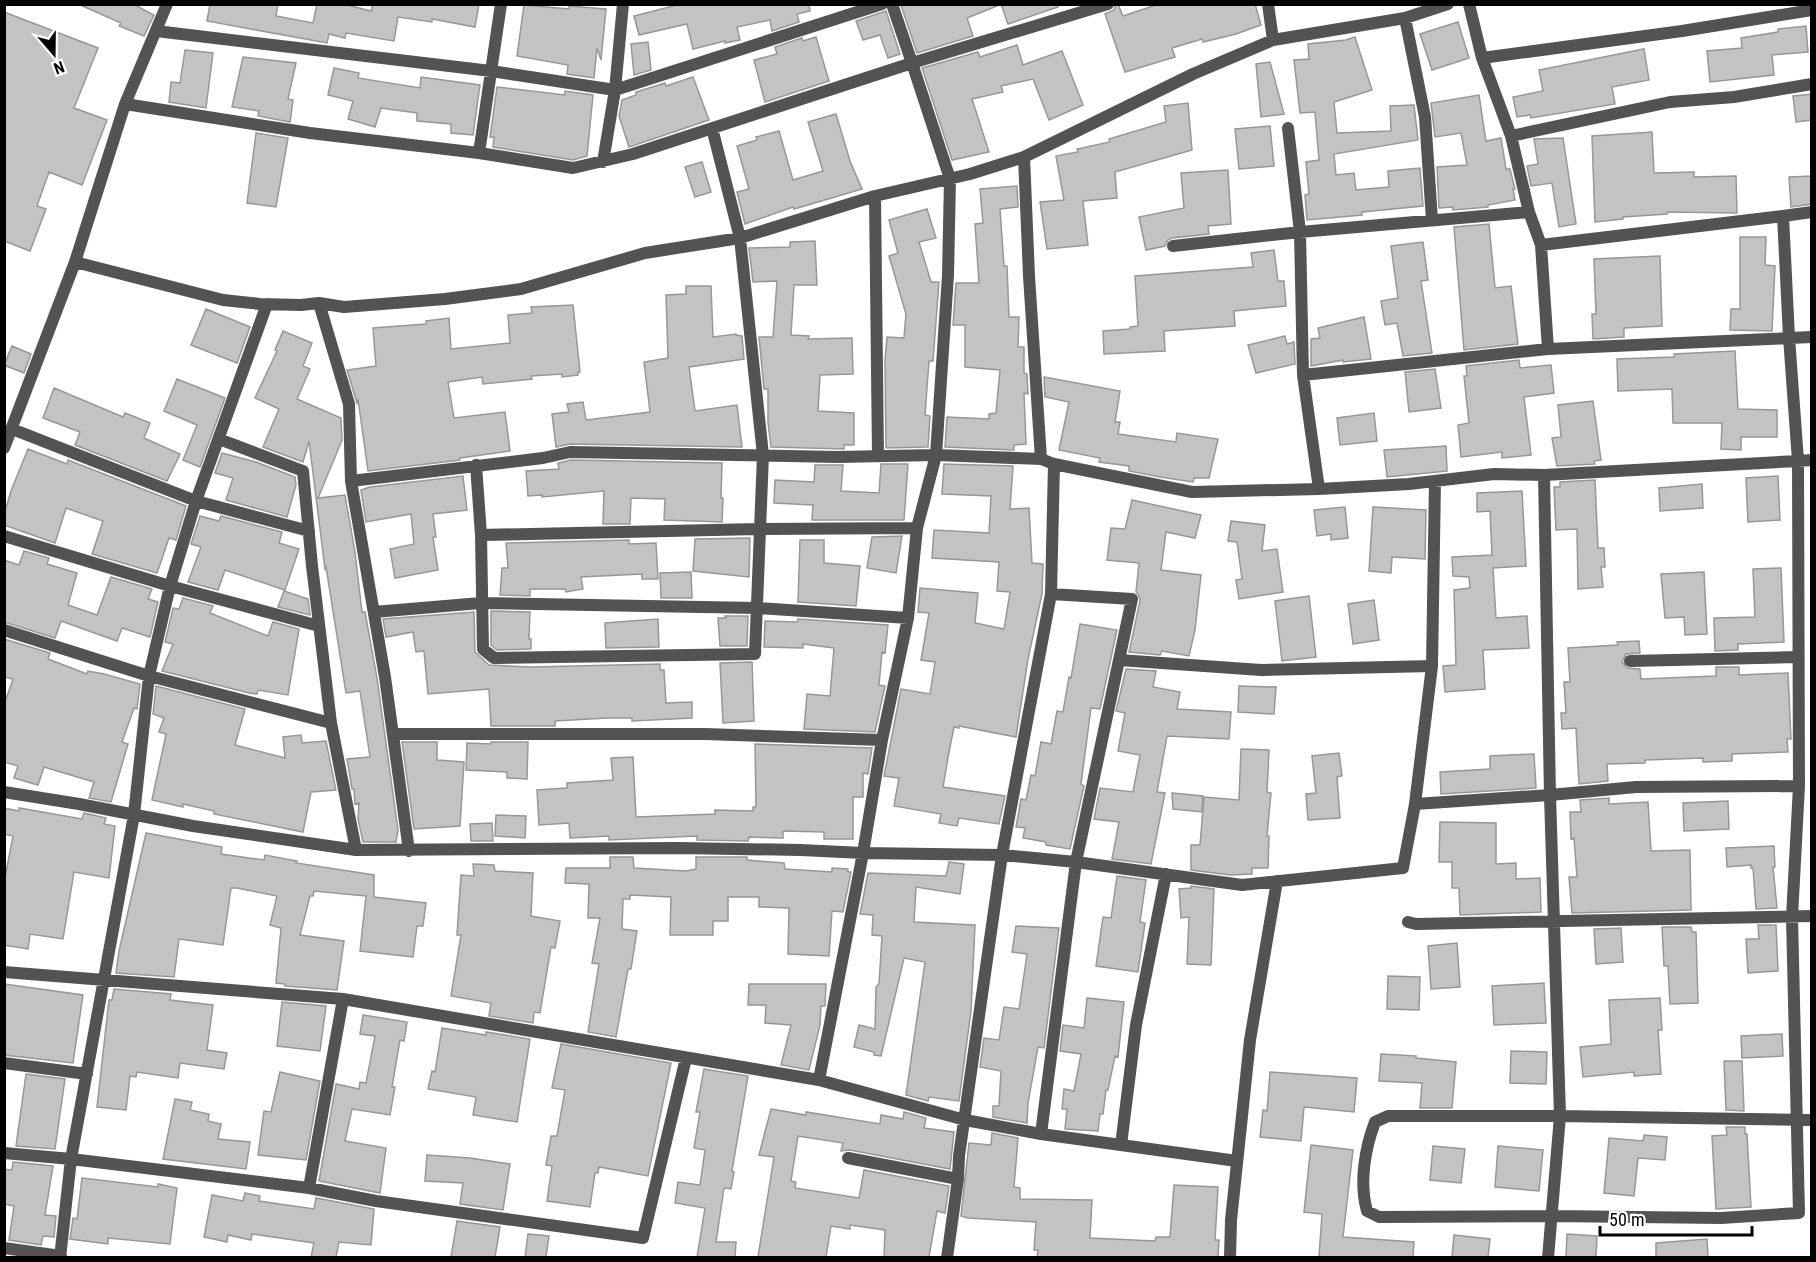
<svg xmlns="http://www.w3.org/2000/svg" width="1816" height="1262" viewBox="0 0 1816 1262" font-family="'Roboto Condensed',sans-serif">
	<rect width="100%" height="100%" fill="#fff"/>
	<!-- building -->
	<path fill="#c3c3c3" stroke="#979797" stroke-width="1.5" d="M78,4H133L154,15L144,36L119,26L121,23Z
		M210,4H278L276,16L313,23L317,4H343L371,11L373,4H479L475,27L432,19V22L398,17L394,41L346,33L345,38L329,34L327,43L207,21Z
		M681,4H809L810,11L797,14L799,22L772,31L770,20L737,27L740,40L725,43V41L693,49L687,24L639,35L634,16Z
		M904,4H997V6L967,18L973,36L917,53L901,5Z
		M1001,4H1058V7L1008,24Z
		M1116,4H1118L1123,16L1159,4H1255L1261,25L1236,34L1203,42L1202,39L1172,48L1175,57L1125,72L1105,14L1114,10Z
		M524,5L569,9V6L606,9L601,60L597,48L594,78L567,74L568,65L517,56Z
		M886,11L900,54L888,58L880,35L863,40L856,21Z
		M4,12L98,48L74,108L107,120L82,185L49,172L37,206L46,209L30,251L4,241Z
		M1458,22L1469,58L1432,70L1420,34Z
		M1806,26L1808,52L1772,55L1774,75L1710,82L1707,51L1742,48L1741,38L1778,32V29Z
		M816,37L829,81L765,102L754,60L777,54L775,47L802,38L803,41Z
		M1355,37L1372,90L1334,102L1337,133L1391,131L1390,106L1414,105L1418,140L1334,154L1336,175L1354,173L1356,190L1389,187L1388,171L1420,168L1423,206L1362,212V215L1307,220L1305,195L1309,194L1306,162L1319,160L1315,112L1300,113L1294,60L1309,59L1308,44L1346,40Z
		M648,42L651,70L634,75L631,44Z
		M1017,45L1023,65L1062,51L1083,105L1049,120L1033,79L1001,86L1003,92L972,99L989,152L952,160L922,68L978,52L980,57Z
		M1644,49L1649,80L1612,87L1615,104L1531,118L1530,115L1517,117L1513,97L1543,91L1539,70Z
		M185,50L213,53L206,108L169,102L171,82L180,83Z
		M243,57L296,63L288,99L293,100L290,122L258,116L259,111L232,107Z
		M1270,62L1284,114L1261,117L1256,64Z
		M334,68L359,73L358,78L420,88L421,77L480,85L473,135L451,133V124L417,121V113L381,108L375,127L348,119L353,101L328,95Z
		M693,77L709,120L629,147L619,116L622,100L636,95V92L665,83L666,86Z
		M497,87L565,95V91L593,95L587,156L573,160L493,147L494,137H490Z
		M1812,94V120L1796,122L1793,96Z
		M1479,95L1486,141L1501,138L1506,169H1510L1515,189H1513L1515,200L1488,205V207L1453,210V207L1439,208L1437,167L1467,165L1461,133L1435,137L1431,103Z
		M1188,103L1192,150L1115,172L1117,198L1083,201L1088,245L1047,249L1040,202L1064,200L1056,156L1078,152L1077,149L1110,142L1109,139L1166,122L1164,106Z
		M836,114L850,161L862,189L794,209L793,207L745,224L737,192L749,189L737,146L757,140L756,137L779,131L793,180L823,171L808,122Z
		M1270,126L1274,166L1239,169L1235,129Z
		M1652,132L1654,173L1694,172V177L1736,176L1737,213L1667,212V214L1623,217V219L1595,222L1592,136Z
		M256,133L288,138L276,207L247,203Z
		M1563,138L1576,224L1559,227L1552,183L1531,186L1527,166L1538,164L1534,139Z
		M702,162L711,192L695,197L685,167Z
		M1228,170L1231,224L1208,226L1209,234L1172,238L1168,240L1165,246L1146,250L1139,217L1184,208L1181,173Z
		M1812,176V204L1791,207L1789,177Z
		M1017,186L1018,207L1000,209L1004,266H1007L1009,317H1019L1018,347H1024V373L1027,374L1028,394L1024,393L1026,444L1014,445V450L945,447L947,417L989,419V414L996,413L1000,370L965,367V325H953L956,283H979L975,224L983,223L980,189Z
		M927,209L936,238L919,242L931,282H939L933,361H929L925,415L930,416L928,447L886,448L885,360L887,337L904,338L906,314L889,256L898,253L889,220Z
		M1489,224L1495,288L1511,286L1518,344L1464,350L1454,227Z
		M1740,237H1766L1765,265L1775,266L1772,331L1730,330L1731,309H1740Z
		M815,241L817,285H794L791,335L809,336L808,339L852,338L853,374L820,375L818,411L854,413V445H844V449L771,447L768,423V389H764L759,337H773L777,281L753,282L749,248L790,247V242Z
		M1423,242L1428,280L1421,281L1432,353L1403,356L1397,323L1385,325L1381,301L1398,298L1391,246Z
		M1274,250L1278,281H1284L1286,306L1234,311L1235,326L1164,331L1165,351L1104,354L1103,331L1130,329V327L1138,326L1135,276L1253,267L1251,253Z
		M1660,256L1662,326L1624,328V337L1593,339L1592,314H1596L1594,259Z
		M686,286H711L713,337L736,334V335L742,336L744,359L689,367L695,411L737,405L742,447L570,444L556,447L552,414L569,412L567,404L583,402L586,420L650,412L644,362L668,358L666,295L686,294Z
		M573,305L580,372H578V375L562,377V374L531,376L532,379L483,384L482,377L448,382L454,418L505,412L510,451L460,458V460L368,471L358,399L357,403L347,370L376,366L373,328L426,324V321L449,318L451,349L510,343L508,315L532,313L531,307Z
		M206,309L250,327L237,363L191,345Z
		M1364,317L1371,359L1343,362V360L1311,366V339L1320,338L1318,328Z
		M283,331L312,343L303,366L310,369L297,399L341,418L342,440L318,498L345,495L355,552L362,612H365L377,678L398,830L396,842H363L358,819L359,803L355,804L354,789H352L347,759L370,757L360,691L346,693L326,567L325,569L309,441L303,462L263,447L279,409L255,398L277,351L275,350Z
		M1285,336L1287,344L1294,342L1295,364L1256,373L1248,345Z
		M12,346L31,354L24,373L4,365Z
		M1735,351L1738,409L1777,410V437H1741V450L1721,449L1722,423H1673L1672,389L1618,391L1617,359L1674,357V354Z
		M1519,360L1520,368L1551,365L1554,393L1524,397L1531,455L1502,458V452L1461,457L1458,425L1469,423L1464,376H1467L1466,366Z
		M1435,369L1441,408L1409,412L1405,372Z
		M1044,377L1120,391L1115,422H1120L1118,434L1176,442L1177,433L1218,439L1209,478H1194L1193,482L1160,477L1129,471V466L1099,462L1100,458L1059,450L1069,402L1045,397Z
		M177,379L225,398L200,467L183,460L197,425L164,411Z
		M54,388L123,417L125,413L150,423L144,438L180,454L167,481L75,445L80,432L43,418Z
		M1593,401L1601,460L1594,461L1595,464L1557,466L1552,438L1561,437L1558,405Z
		M1374,413L1377,441L1340,445L1337,418Z
		M1446,446L1447,471L1387,477L1384,450Z
		M28,449L67,464L68,460L186,506L176,540L169,538L157,573L92,554L103,521L66,508L55,543L4,525V515L11,491Z
		M222,453L256,462L295,477L296,485L287,517L226,500L233,478L215,473Z
		M571,460L722,463L721,498H723L722,522L664,520L665,499L631,498L630,524H603L604,491L542,497V495L528,496L526,471L559,469L558,463Z
		M881,464H908L904,520H812L813,505L774,503L775,480L814,482L815,465H843L841,491L879,493Z
		M944,464L1013,466L1010,509L1029,508L1032,563L1043,564L1042,594L1028,659L1016,737L959,726V728L954,727L949,752L943,787L1005,796L999,824L959,818L957,826L939,823L941,814L894,806L899,778L884,776L901,689L930,694L935,662L921,660L929,613L918,612L920,588L978,593L975,623L1004,629L1010,592L997,591L999,562L932,558L934,530L989,533L991,496L942,494Z
		M463,476L467,510L433,514L436,537H433L438,570L395,578L390,549L414,544L411,514L366,522L361,490L370,487Z
		M1778,476L1780,520L1748,522L1746,478Z
		M1595,480L1598,548H1604L1605,567H1601L1603,587L1578,589L1577,529L1556,530L1554,487H1560V482Z
		M1702,484L1703,508L1660,511L1659,488Z
		M1522,491L1526,566L1493,568L1496,618L1527,616L1529,648L1483,650L1485,689L1445,692L1443,666L1456,665L1454,590L1470,588L1469,577L1453,576L1452,557L1492,555L1490,511L1477,512V493Z
		M1132,500L1201,515L1195,538L1166,532L1161,570L1201,575L1195,630L1189,656L1162,651L1160,655L1129,652L1140,601L1139,596L1136,592L1139,563L1107,560L1111,528L1125,529Z
		M1345,507L1348,538L1331,540V534L1317,536L1314,510Z
		M1373,507L1426,510L1425,559L1392,557L1391,573L1369,571Z
		M200,516L219,521L221,516L282,532L279,543L299,549L285,590L225,570L218,590L188,582L201,547L191,544Z
		M1231,521L1265,525L1262,551L1277,549L1283,592L1239,599L1236,580L1242,579L1237,542L1228,541Z
		M902,536L896,573L867,568L872,537Z
		M750,538L749,577L693,571L695,539Z
		M629,540V544L656,543L658,579H642V574L581,577L583,589L566,592L565,589H530V596L500,595L502,568H508L506,543Z
		M800,540H824V563L860,566L856,606L798,602Z
		M24,551L49,558L47,564L77,573L68,605L97,615L111,577L152,589L148,599L158,602L150,637L122,628L117,641L61,621L55,638L4,622V560L19,565Z
		M1781,568L1784,642L1738,644V650L1715,651L1714,618L1755,617L1753,569Z
		M691,572L692,598H661L660,573Z
		M1704,572L1707,634L1685,635L1684,617L1665,618L1661,574Z
		M284,591L308,599L310,615L278,607Z
		M1309,596L1316,657L1282,661L1275,601Z
		M183,598L213,606L210,613L268,636L273,622L299,629L288,695L258,690L257,694L249,693L162,671L173,644L165,642L173,608L179,609Z
		M1374,600L1379,640L1353,644L1348,604Z
		M491,611L530,612L529,639H531V649L497,650L491,645Z
		M474,612L475,652L489,665L531,667L660,664V670H664L666,703L692,702V718L632,721V718H607L555,721V726H491L489,689L428,694L424,651L416,652L413,632L386,637L383,619Z
		M725,616H748L747,646H720L718,618H726Z
		M658,619L659,647L606,648L605,623Z
		M798,619L888,625L885,653L882,652L879,685L885,686L875,732L804,729L807,694L830,696L834,648L803,644V648L764,647L765,621L797,622Z
		M1080,624L1117,630L1100,709L1091,708L1081,784L1084,786L1070,849L1046,845V842L1023,838L1025,828L1016,827L1021,799L1026,800L1031,775L1035,776L1041,742L1051,744L1057,711L1063,712L1069,677L1071,678Z
		M4,639L50,653L48,659L87,674L88,671L104,674L140,684L137,709L134,708L122,742L128,744L111,802L89,798L94,782L44,767L38,785L14,778L18,766L4,762V705L13,679L4,677Z
		M1639,641L1640,653L1626,654L1622,662L1627,668L1640,669L1641,679L1716,676V667H1739V675L1788,673L1791,739H1787L1788,752L1732,754V761L1703,762V758L1645,760V763L1607,764L1608,781L1579,784L1576,728L1562,729L1561,713H1566L1564,682H1570L1568,648L1618,645L1617,642Z
		M752,662L754,721L723,723L720,663Z
		M1126,669L1156,671L1153,687L1180,692L1177,709L1231,712L1229,739L1167,736L1157,792L1165,793L1151,864L1112,859L1119,822L1094,819L1100,788L1133,792L1140,755L1118,751L1125,713L1116,711Z
		M156,686L245,709L235,745L285,758L283,737L301,735L302,743L326,741L336,790L311,792L303,832L214,814V811L183,804V807L152,800L166,734L159,732L164,718L153,714Z
		M1239,686L1276,687L1274,714L1238,712Z
		M402,742H437V760L464,762L460,826L414,829Z
		M491,742H528L527,779L507,778V772L466,770L467,743L491,744Z
		M755,744L872,748L868,774L863,773V797H853V839H824V832L783,831V838L749,837L748,841L697,840V836L609,840V836L570,838L569,823L539,825L537,790L567,788V783L613,780L611,758L633,757L636,817L715,814V810L753,811V807H756Z
		M1241,749L1269,750L1267,792L1271,793L1267,836H1269L1268,868H1252V874L1230,875L1191,870V845H1200L1204,797L1239,800Z
		M1339,753L1342,776L1337,777L1340,818L1308,820L1306,794L1316,793L1312,756Z
		M1534,754L1536,788L1441,794L1440,772L1490,769V756Z
		M1172,793L1203,796L1202,812L1173,809Z
		M1609,798V804L1648,802L1651,851L1690,850L1691,910L1572,913L1569,877H1577L1574,838L1571,839L1570,812H1581L1580,800Z
		M1728,801L1729,829L1684,831L1683,803Z
		M4,808L19,811V808L82,819L84,813L106,818L104,824L115,826L109,878L74,872L63,939L30,934L28,949L4,945V883L13,836L4,834Z
		M496,815L526,816L525,838L495,836Z
		M1440,822L1496,823V864L1516,863V879L1540,878L1541,912L1460,915L1459,888H1452V862H1439Z
		M492,823L493,841H471L470,824Z
		M146,833L222,847L221,854L264,860L265,855L297,861L296,863L374,875V897L426,903L423,926H417L413,957L360,951L366,896L314,891L313,896H310L300,935L344,941L337,990L285,986V984L276,983L281,928L270,925L277,896L237,888H231L223,945L179,939L174,977L116,973L119,951Z
		M1774,846L1775,867H1773L1777,908L1756,909L1753,868H1751V865L1727,867L1726,848Z
		M610,857H633L634,868L686,871L696,869V857H747V860L784,863L785,869L832,872V868L848,869V872H851L843,912L832,911L829,956L788,954L789,908L759,907V897H728V921H713V935H670L671,897L630,895V899H623L622,929L637,931L631,969H628L616,1037L588,1032L599,964L592,963L600,918H588L589,884L565,883L566,868H610Z
		M949,862L964,864L960,894L916,887L914,922L975,925L971,1011L959,1101L929,1097L928,1101L906,1095L925,962L904,958L881,1056L874,1055V1052L854,1047L859,1025L875,1029L876,987L879,984L882,936L872,935L873,915L860,914L868,873L946,876Z
		M473,864L494,865L495,871L533,873L531,916L560,921L555,948L551,947L540,1013L534,1012L533,1023L489,1016L491,1003L451,996L461,935H457L461,875L474,876Z
		M1117,876L1146,880L1140,922L1145,923L1138,972L1096,966L1103,917L1111,918Z
		M1191,886L1214,889L1211,965L1187,964L1189,917L1181,918L1179,889L1191,888Z
		M1758,925H1776L1778,971L1748,973L1746,939H1759Z
		M1016,926L1059,928L1044,1048L1038,1047L1028,1103L1027,1123L993,1117V1106H999L1001,1071L980,1067L984,1038L999,1040L1004,1007L1019,1009L1027,954L1012,952Z
		M1662,927H1691L1692,932H1696L1698,1003L1670,1004L1668,966H1664Z
		M1621,928L1623,962L1596,964L1594,929Z
		M1457,943L1460,987L1431,989L1428,946Z
		M1388,976L1420,977L1419,1010L1387,1009Z
		M1544,983L1546,1023L1494,1025L1492,986Z
		M4,984L83,995L73,1063L4,1055Z
		M749,984H826L825,1006H821L820,1025L809,1070L781,1065L791,1025L765,1023L766,1005H748Z
		M114,989L171,994L170,1000L213,1005L207,1050L227,1053L224,1069L180,1063L178,1078L137,1072L136,1077L130,1076L126,1110L97,1107L109,1000H112Z
		M1087,998L1124,1002L1118,1057L1115,1056L1108,1090H1106L1103,1114H1100L1098,1131L1065,1129L1067,1109H1062L1064,1089L1074,1091L1081,1054L1060,1051L1063,1025L1084,1028Z
		M1660,998L1662,1030H1658L1661,1074L1634,1076V1072L1583,1077L1580,1047L1611,1044L1609,1000Z
		M282,1002L326,1006L320,1051L277,1046Z
		M363,1015L407,1022L404,1041L400,1040L392,1087H395L390,1115L352,1109L345,1141L386,1148L380,1193L319,1181L336,1084L359,1089L360,1082L366,1083L375,1036L360,1034Z
		M442,1028L486,1035V1032L530,1039L517,1122L473,1115L476,1097L428,1089L432,1071L435,1072Z
		M1782,1034L1783,1056L1742,1058L1741,1036Z
		M561,1044L671,1063L648,1176L599,1167L598,1173H595L590,1207L547,1201L552,1166L546,1165L551,1136H557L565,1090L552,1088Z
		M1511,1051L1547,1052L1546,1084L1510,1083Z
		M1381,1054L1416,1056V1058L1456,1062L1452,1108H1420L1422,1083L1379,1081Z
		M1724,1061H1742L1744,1111L1726,1110Z
		M704,1069L748,1076L732,1171L734,1172L731,1189L724,1188L716,1242H736L735,1257H697L705,1208L675,1203L678,1182L700,1185L705,1150L694,1148L700,1112H696Z
		M280,1072L320,1081L306,1160L258,1155L264,1111L271,1112Z
		M1270,1072L1357,1078L1354,1112L1304,1107L1301,1141L1260,1137L1263,1110L1267,1111Z
		M26,1074L65,1079L55,1149L16,1146Z
		M175,1099L192,1102L190,1110L209,1114L208,1121L221,1124L218,1139L250,1142L246,1169L163,1159Z
		M771,1109L806,1115V1112L880,1124L881,1115L903,1119L904,1112L926,1118L924,1128L954,1132L950,1169L850,1150L841,1151L843,1143L798,1136L791,1181L796,1182L795,1188L859,1198L864,1170L949,1186L945,1213L937,1211L929,1257H884L885,1230L850,1225V1229L831,1226L826,1257H758L774,1157L759,1155Z
		M1726,1127H1745V1134H1747L1751,1207L1716,1209L1712,1136L1727,1135Z
		M992,1133L1018,1138L1014,1187L1020,1188V1199L1092,1200L1090,1238L1155,1241L1156,1237H1170L1174,1185L1218,1187L1215,1240H1219L1218,1257H1037L1038,1250H1034L1036,1222L968,1218L961,1216L969,1143L991,1145Z
		M1644,1135L1667,1137L1665,1160L1638,1158L1634,1196L1604,1193L1609,1138L1643,1141Z
		M1311,1145L1353,1150L1343,1237L1414,1242L1413,1257H1319L1322,1214L1304,1212Z
		M1433,1146L1465,1149L1461,1183L1430,1180Z
		M1498,1146L1543,1150L1539,1191L1495,1187Z
		M427,1155L470,1158L510,1164L503,1210L460,1204L463,1183L425,1181Z
		M13,1162L53,1166L45,1215L56,1216L54,1237L43,1236L41,1245L9,1240L14,1206L4,1204V1169L12,1170Z
		M82,1178L158,1187V1184L177,1188L170,1244L108,1238V1244L70,1239L73,1218L77,1219Z
		M245,1193L260,1196L259,1201L314,1209L316,1198L374,1209L371,1245L339,1242L336,1257H311L314,1243L252,1234L251,1240L228,1235L227,1242L204,1237L212,1195L243,1201Z
		M457,1221L500,1227L495,1257H451Z
		M528,1234L549,1236L546,1257H525Z
		M1567,1234L1597,1236L1596,1257H1566Z
		M1454,1235L1490,1239L1488,1257H1452Z
		M1707,1239L1708,1257H1656V1243Z"/>
	<g fill="none" stroke-linecap="round" stroke-linejoin="round">
		<!-- minor -->
		<path stroke="#535353" stroke-width="12" d="M892,4L912,63L1108,4
			M1268,4L1273,40L1405,18L1448,4
			M1405,18L1425,117L1432,220
			M156,31L491,71L615,90L882,4
			M1482,58L1682,31L1812,10
			M125,104L310,133L479,153L573,168L633,154L912,63L950,179L948,275L936,455L838,457L570,452L543,458L351,481
			M1288,128L1300,232L1303,375L1319,489
			M1511,136L1670,102L1734,97L1812,84
			M479,153L501,4
			M1024,157L1029,276L1041,459
			M603,162L615,90L623,4
			M875,196L878,456
			M1783,216L1812,212
			M1541,245L1548,349
			M1173,246L1300,232L1529,212
			M75,262L223,300L260,304L301,305L319,303L344,307L445,299L521,289L645,253L740,238L875,196L970,174L1024,157L1193,74L1273,40
			M319,303L349,404L351,481L385,677L409,851
			M1303,375L1548,349L1812,337
			M12,429L196,501L267,304
			M4,448L75,262L125,104L167,4
			M1054,464L1192,492L1319,489L1409,484L1494,474L1544,475
			M476,465L481,535L483,649L494,658L755,654L763,455L740,238L712,128
			M481,535L759,529L917,528
			M4,536L170,586L319,626
			M374,612L481,603L757,608L908,618
			M4,630L149,676L170,586L196,501L309,531
			M1119,660L1261,670L1432,666
			M1630,661L1797,657
			M331,723L356,850
			M394,734H705L882,740
			M1799,786L1636,787L1550,795L1560,1116H1388L1375,1122C1365,1148 1359,1183 1367,1211L1379,1217L1552,1216L1721,1218L1799,1213L1792,917L1799,786L1798,461L1812,460
			M4,792L79,804L193,826L356,850L679,848L801,850L863,853L1002,855L1076,862L1041,1134
			M1415,804L1432,666L1435,481
			M1408,922L1416,924L1812,916
			M4,972L343,999
			M4,1063L87,1074
			M819,1080L965,1120L1041,1134L1237,1161
			M1121,1145L1136,1025L1166,874
			M4,1153L71,1159L134,815L149,676L331,723L312,566L303,471L219,439
			M848,1158L958,1179
			M309,1188L376,1201L643,1238L686,1058
			M4,1248L61,1256
			M60,1258L71,1159L309,1188L343,999L819,1080L863,853L882,740L908,618L917,528L936,455L1041,459L1054,464L1051,594L1132,599L1076,862L1242,885L1403,868L1415,804L1550,795L1544,475L1798,461L1789,337L1783,216L1541,245L1529,212L1511,136L1482,58L1469,4
			M947,1258L958,1179L959,1156L1002,855L1051,594
			M1230,1258L1231,1220L1250,1040L1277,881
			M1548,1258L1560,1116L1812,1120"/>
	</g>
	<!-- border -->
	<rect width="1816" height="1262" fill="none" stroke="#000000" stroke-width="12"/>
	<!-- north arrow -->
	<g transform="translate(54 54) rotate(160)" stroke="#ffffff" stroke-width="4.5" paint-order="stroke">
	<path d="M0-4.5L10 22L0 15L-10 22Z" fill="#000000"/>
	<text y="-9" font-size="16" font-weight="bold" text-anchor="middle" fill="#000000">N</text>
	</g>
	<!-- scale -->
	<path d="M1600 1226v9h152v-9" fill="none" stroke="#000000" stroke-width="3"/>
	<text x="1609" y="1226" font-size="18" fill="#000000" stroke="#ffffff" stroke-width="4.5" paint-order="stroke">50 m</text>
</svg>
